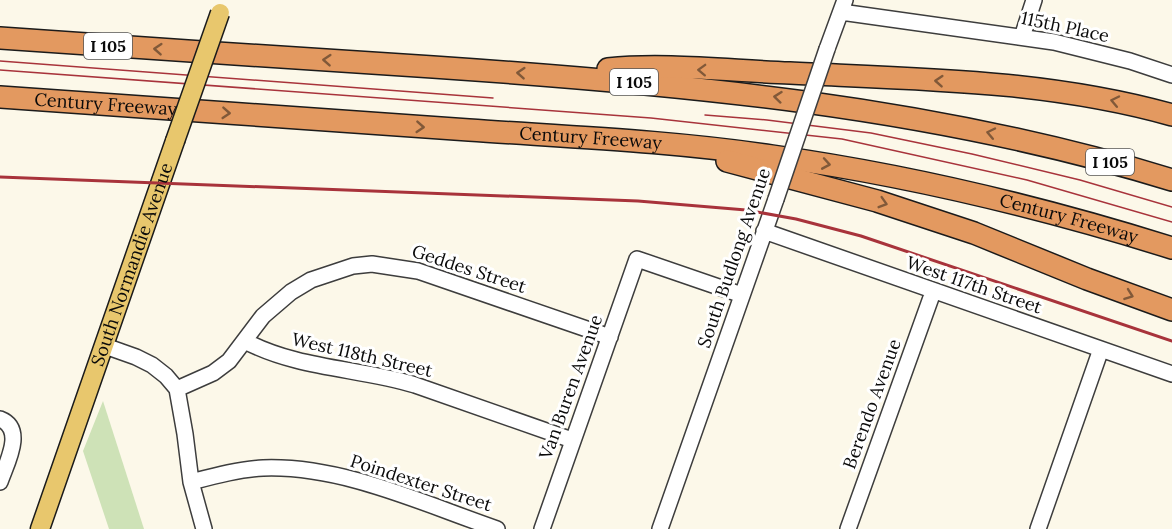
<svg xmlns="http://www.w3.org/2000/svg" width="1172" height="529" viewBox="0 0 1172 529" font-family="Lora,serif">
	<rect width="100%" height="100%" fill="#fcf8e9"/>
	<!-- green -->
	<path fill="#cee2b7" d="M103,401L144,529H109L83,451Z"/>
	<g fill="none" stroke-linecap="round" stroke-linejoin="round">
		<!-- minor casing -->
		<g stroke="#3d3d3d" stroke-width="18">
			<path id="minor" d="M841,12L1054,42L1130,61L1172,75
				M1022,37L1034,0
				M827,49L845,0
				M764,231L1172,374
				M245,341C298,369 359,368 415,385L572,440
				M105,346L136,357L152,365L166,376L177,389L185,434L191,482L204,529
				M177,389L213,373L229,361L263,316L291,292L311,280L353,266L372,264L418,271L610,337
				M0,419C26,429 6,464 0,482
				M191,482C214,476 240,469 263,468C342,465 424,504 497,529
				M542,529L637,259L742,295
				M660,529L776,199
				M848,529L933,292
				M1038,529L1101,349"/>
		</g>
		<!-- major casing -->
		<g stroke="#1b1b1b" stroke-width="21">
			<g id="major">
				<path id="s1" d="M40,529L175,141"/>
			</g>
		</g>
		<!-- highway casing -->
		<g stroke="#1b1b1b" stroke-width="24">
			<g id="highway">
				<path d="M0,38C144,48 289,58 433,67C682,84 932,106 1172,180"/>
				<path d="M608,69C664,63 732,71 790,73C918,79 1048,80 1172,115"/>
				<path id="s2" d="M0,97C156,108 313,119 469,130C570,137 672,141 772,156C908,175 1041,207 1172,248"/>
				<path d="M727,161L877,201L974,233L1087,279L1172,310"/>
			</g>
		</g>
		<!-- minor -->
		<use href="#minor" stroke="#fff" stroke-width="15"/>
		<!-- major -->
		<use href="#major" stroke="#e8c76d" stroke-width="18"/>
		<!-- highway -->
		<use href="#highway" stroke="#e39960" stroke-width="21"/>
		<!-- tram -->
		<path stroke="#a8333b" stroke-width="1.5" d="M0,61L493,98
			M0,70L651,118L842,139L1027,180L1172,222
			M705,115L767,120L871,133L972,154L1080,180L1172,207"/>
		<!-- rail -->
		<path stroke="#a8333b" stroke-width="3" d="M0,177L638,201L746,210L796,219L861,236L1172,341"/>
		<!-- minor-bridge casing -->
		<g stroke="#3d3d3d" stroke-width="18" stroke-linecap="butt">
			<path id="minor-bridge" d="M776,199L827,49"/>
		</g>
		<!-- major-bridge casing -->
		<g stroke="#1b1b1b" stroke-width="21" stroke-linecap="butt">
			<path id="major-bridge" d="M175,141L220,13"/>
		</g>
		<!-- minor-bridge -->
		<use href="#minor-bridge" stroke="#fff" stroke-width="15"/>
		<!-- major-bridge -->
		<use href="#major-bridge" stroke="#e8c76d" stroke-width="18"/>
	</g>
	<!-- one-way arrows -->
	<defs><path id="oneway-chevron" d="M-2-3.5L2.5 0L-2 3.5" fill="none" stroke-width="1.6" stroke-linecap="round" stroke-linejoin="round" transform="scale(1.5)"/></defs>
	<g stroke="#815939">
		<use href="#oneway-chevron" transform="translate(158 49) rotate(-176)"/>
		<use href="#oneway-chevron" transform="translate(327 60) rotate(-176)"/>
		<use href="#oneway-chevron" transform="translate(702 70) rotate(-178)"/>
		<use href="#oneway-chevron" transform="translate(521 73) rotate(-176)"/>
		<use href="#oneway-chevron" transform="translate(939 81) rotate(-176)"/>
		<use href="#oneway-chevron" transform="translate(778 97) rotate(-174)"/>
		<use href="#oneway-chevron" transform="translate(1115 101) rotate(-168)"/>
		<use href="#oneway-chevron" transform="translate(226 113) rotate(4)"/>
		<use href="#oneway-chevron" transform="translate(420 127) rotate(4)"/>
		<use href="#oneway-chevron" transform="translate(991 133) rotate(-168)"/>
		<use href="#oneway-chevron" transform="translate(826 164) rotate(10)"/>
		<use href="#oneway-chevron" transform="translate(883 203) rotate(17)"/>
		<use href="#oneway-chevron" transform="translate(1129 295) rotate(20)"/>
	</g>
	<g text-anchor="middle" stroke-width="6" stroke-linejoin="round" paint-order="stroke">
		<!-- shield labels -->
		<g fill="#fff" stroke="#545454" stroke-width="1.5">
			<rect x="84" y="33" width="48" height="26" rx="4.5"/>
			<rect x="610" y="69" width="48" height="26" rx="4.5"/>
			<rect x="1086" y="149" width="48" height="26" rx="4.5"/>
		</g>
		<g font-size="16" font-weight="bold" fill="#0a0a0a">
			<text x="108" y="52">I 105</text>
			<text x="634" y="88">I 105</text>
			<text x="1110" y="168">I 105</text>
		</g>
		<!-- street labels -->
		<g font-size="18" fill="#0a0a0a" stroke="#fff">
			<text transform="translate(1065 27) rotate(12)" y="6">115th Place</text>
			<text dy="6" stroke="none"><textPath href="#s2" startOffset="106">Century Freeway</textPath></text>
			<text dy="6" stroke="none"><textPath href="#s2" startOffset="592">Century Freeway</textPath></text>
			<text dy="6" stroke="none"><textPath href="#s2" startOffset="1078">Century Freeway</textPath></text>
			<text transform="translate(734 258) rotate(-71)" y="6">South Budlong Avenue</text>
			<text dy="6" stroke="none"><textPath href="#s1" startOffset="280">South Normandie Avenue</textPath></text>
			<text transform="translate(469 269) rotate(18)" y="6">Geddes Street</text>
			<text transform="translate(974 285) rotate(19)" y="6">West 117th Street</text>
			<text transform="translate(362 355) rotate(13)" y="6">West 118th Street</text>
			<text transform="translate(571 387) rotate(-70)" y="6">Van Buren Avenue</text>
			<text transform="translate(872 404) rotate(-70)" y="6">Berendo Avenue</text>
			<text transform="translate(421 483) rotate(18)" y="6">Poindexter Street</text>
		</g>
	</g>
</svg>
